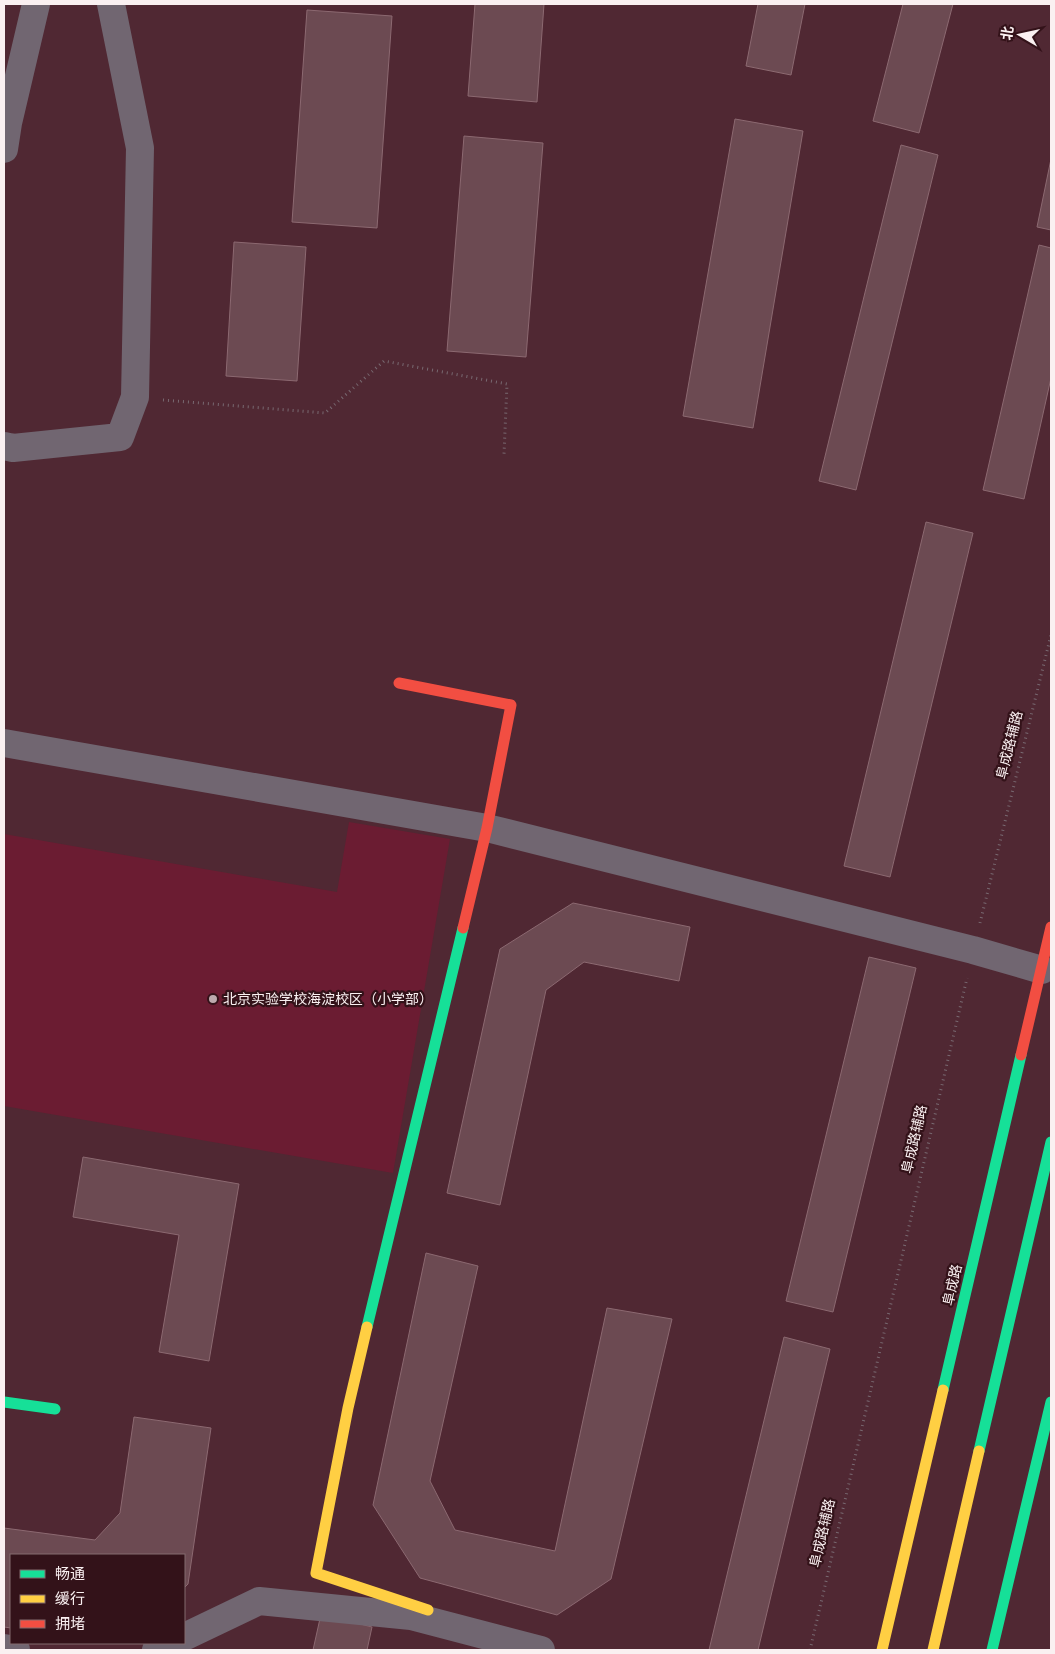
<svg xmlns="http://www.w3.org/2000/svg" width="1055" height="1654" viewBox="0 0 1055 1654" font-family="'Source Sans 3','Noto Sans SC',sans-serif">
	<rect width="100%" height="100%" fill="#502833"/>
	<!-- built -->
	<path fill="#6b1c32" d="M349,822L450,839L393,1173L4,1106V834L337,892Z"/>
	<!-- building -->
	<path fill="#6c4a52" stroke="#8c6971" d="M475,4H544L537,102L468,96Z
		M758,4H805L791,75L746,66Z
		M903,4H953L919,133L873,121Z
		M307,10L392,16L377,228L292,222Z
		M735,119L803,131L753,428L683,416Z
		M464,136L543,143L526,357L447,351Z
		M901,145L938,155L856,490L819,481Z
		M1051,159V230L1037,227Z
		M234,242L306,247L297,381L226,376Z
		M1039,245L1051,248V378L1024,499L983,490Z
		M926,522L973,533L890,877L844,866Z
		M573,903L690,927L679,981L584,962L546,990L500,1205L447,1193L500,949Z
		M869,957L916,968L833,1312L786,1301Z
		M83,1157L239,1184L209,1361L159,1352L179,1235L73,1217Z
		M426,1253L478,1266L430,1481L455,1530L555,1551L607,1308L672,1319L611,1579L557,1615L420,1578L373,1505Z
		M784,1337L830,1349L758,1650H709Z
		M134,1417L211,1428L188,1584L184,1588V1555H11V1628L4,1627V1528L95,1540L120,1513Z
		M321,1614L372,1627L367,1650H313Z"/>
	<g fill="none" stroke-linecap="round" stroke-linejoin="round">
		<!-- path -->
		<path stroke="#786971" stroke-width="3" stroke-dasharray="1 4" stroke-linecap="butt" d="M163,400L325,413L384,361L507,384L504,454
			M980,923L1051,635
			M810,1650L967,978"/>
		<!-- street -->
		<path stroke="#716671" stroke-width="28" d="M4,149L8,123L36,4
			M4,446L13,448L120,437L135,397L140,148L111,4
			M4,743L487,828L973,950L1042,970
			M184,1637L259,1601L411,1616L541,1650
			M4,1648L16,1650
			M156,1650L172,1643"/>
		<!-- fast -->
		<path stroke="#16e098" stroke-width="11" d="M367,1327L463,928
			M943,1390L1021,1055
			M4,1402L55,1409
			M979,1451L1051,1142
			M992,1650L1051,1402"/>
		<!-- slow -->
		<path stroke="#ffcf43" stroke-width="11" d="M367,1327L348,1408L316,1573L428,1610
			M882,1650L943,1390
			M933,1650L979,1451"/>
		<!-- jam -->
		<path stroke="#f24e42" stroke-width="11" d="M399,683L511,705L487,828L463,928
			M1021,1055L1051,927"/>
	</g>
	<!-- markers -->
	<circle fill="#beaaae" stroke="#331219" stroke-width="2" cx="213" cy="999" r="5"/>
	<g text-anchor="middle" stroke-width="4.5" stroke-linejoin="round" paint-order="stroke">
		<!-- street labels -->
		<g font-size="14" fill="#faf0f1" stroke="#331219">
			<text transform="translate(1009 745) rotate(-76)" y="5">阜成路辅路</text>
			<text transform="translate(914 1139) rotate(-77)" y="5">阜成路辅路</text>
			<text transform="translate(952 1285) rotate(-77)" y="5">阜成路</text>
			<text transform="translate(822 1533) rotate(-77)" y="5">阜成路辅路</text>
		</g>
		<!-- poi labels -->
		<g font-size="14" fill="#faf0f1" stroke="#331219" text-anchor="start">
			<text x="223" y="1004">北京实验学校海淀校区（小学部）</text>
		</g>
	</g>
	<!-- border -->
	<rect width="1055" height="1654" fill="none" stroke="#faf0f1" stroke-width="10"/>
	<!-- legend -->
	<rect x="10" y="1554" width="175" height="90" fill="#331219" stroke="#836b6f"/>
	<rect x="20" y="1570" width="25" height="8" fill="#16e098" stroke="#836b6f"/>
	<text x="55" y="1579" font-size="15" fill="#faf0f1">畅通</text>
	<rect x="20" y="1595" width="25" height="8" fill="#ffcf43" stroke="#836b6f"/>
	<text x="55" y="1604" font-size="15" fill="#faf0f1">缓行</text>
	<rect x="20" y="1620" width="25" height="8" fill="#f24e42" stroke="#836b6f"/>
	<text x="55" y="1629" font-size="15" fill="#faf0f1">拥堵</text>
	<!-- north arrow -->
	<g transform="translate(1020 35) rotate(279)" stroke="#331219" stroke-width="4" paint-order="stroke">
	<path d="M0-4L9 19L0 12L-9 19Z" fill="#faf0f1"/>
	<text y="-8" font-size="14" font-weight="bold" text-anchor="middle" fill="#faf0f1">北</text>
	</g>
</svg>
